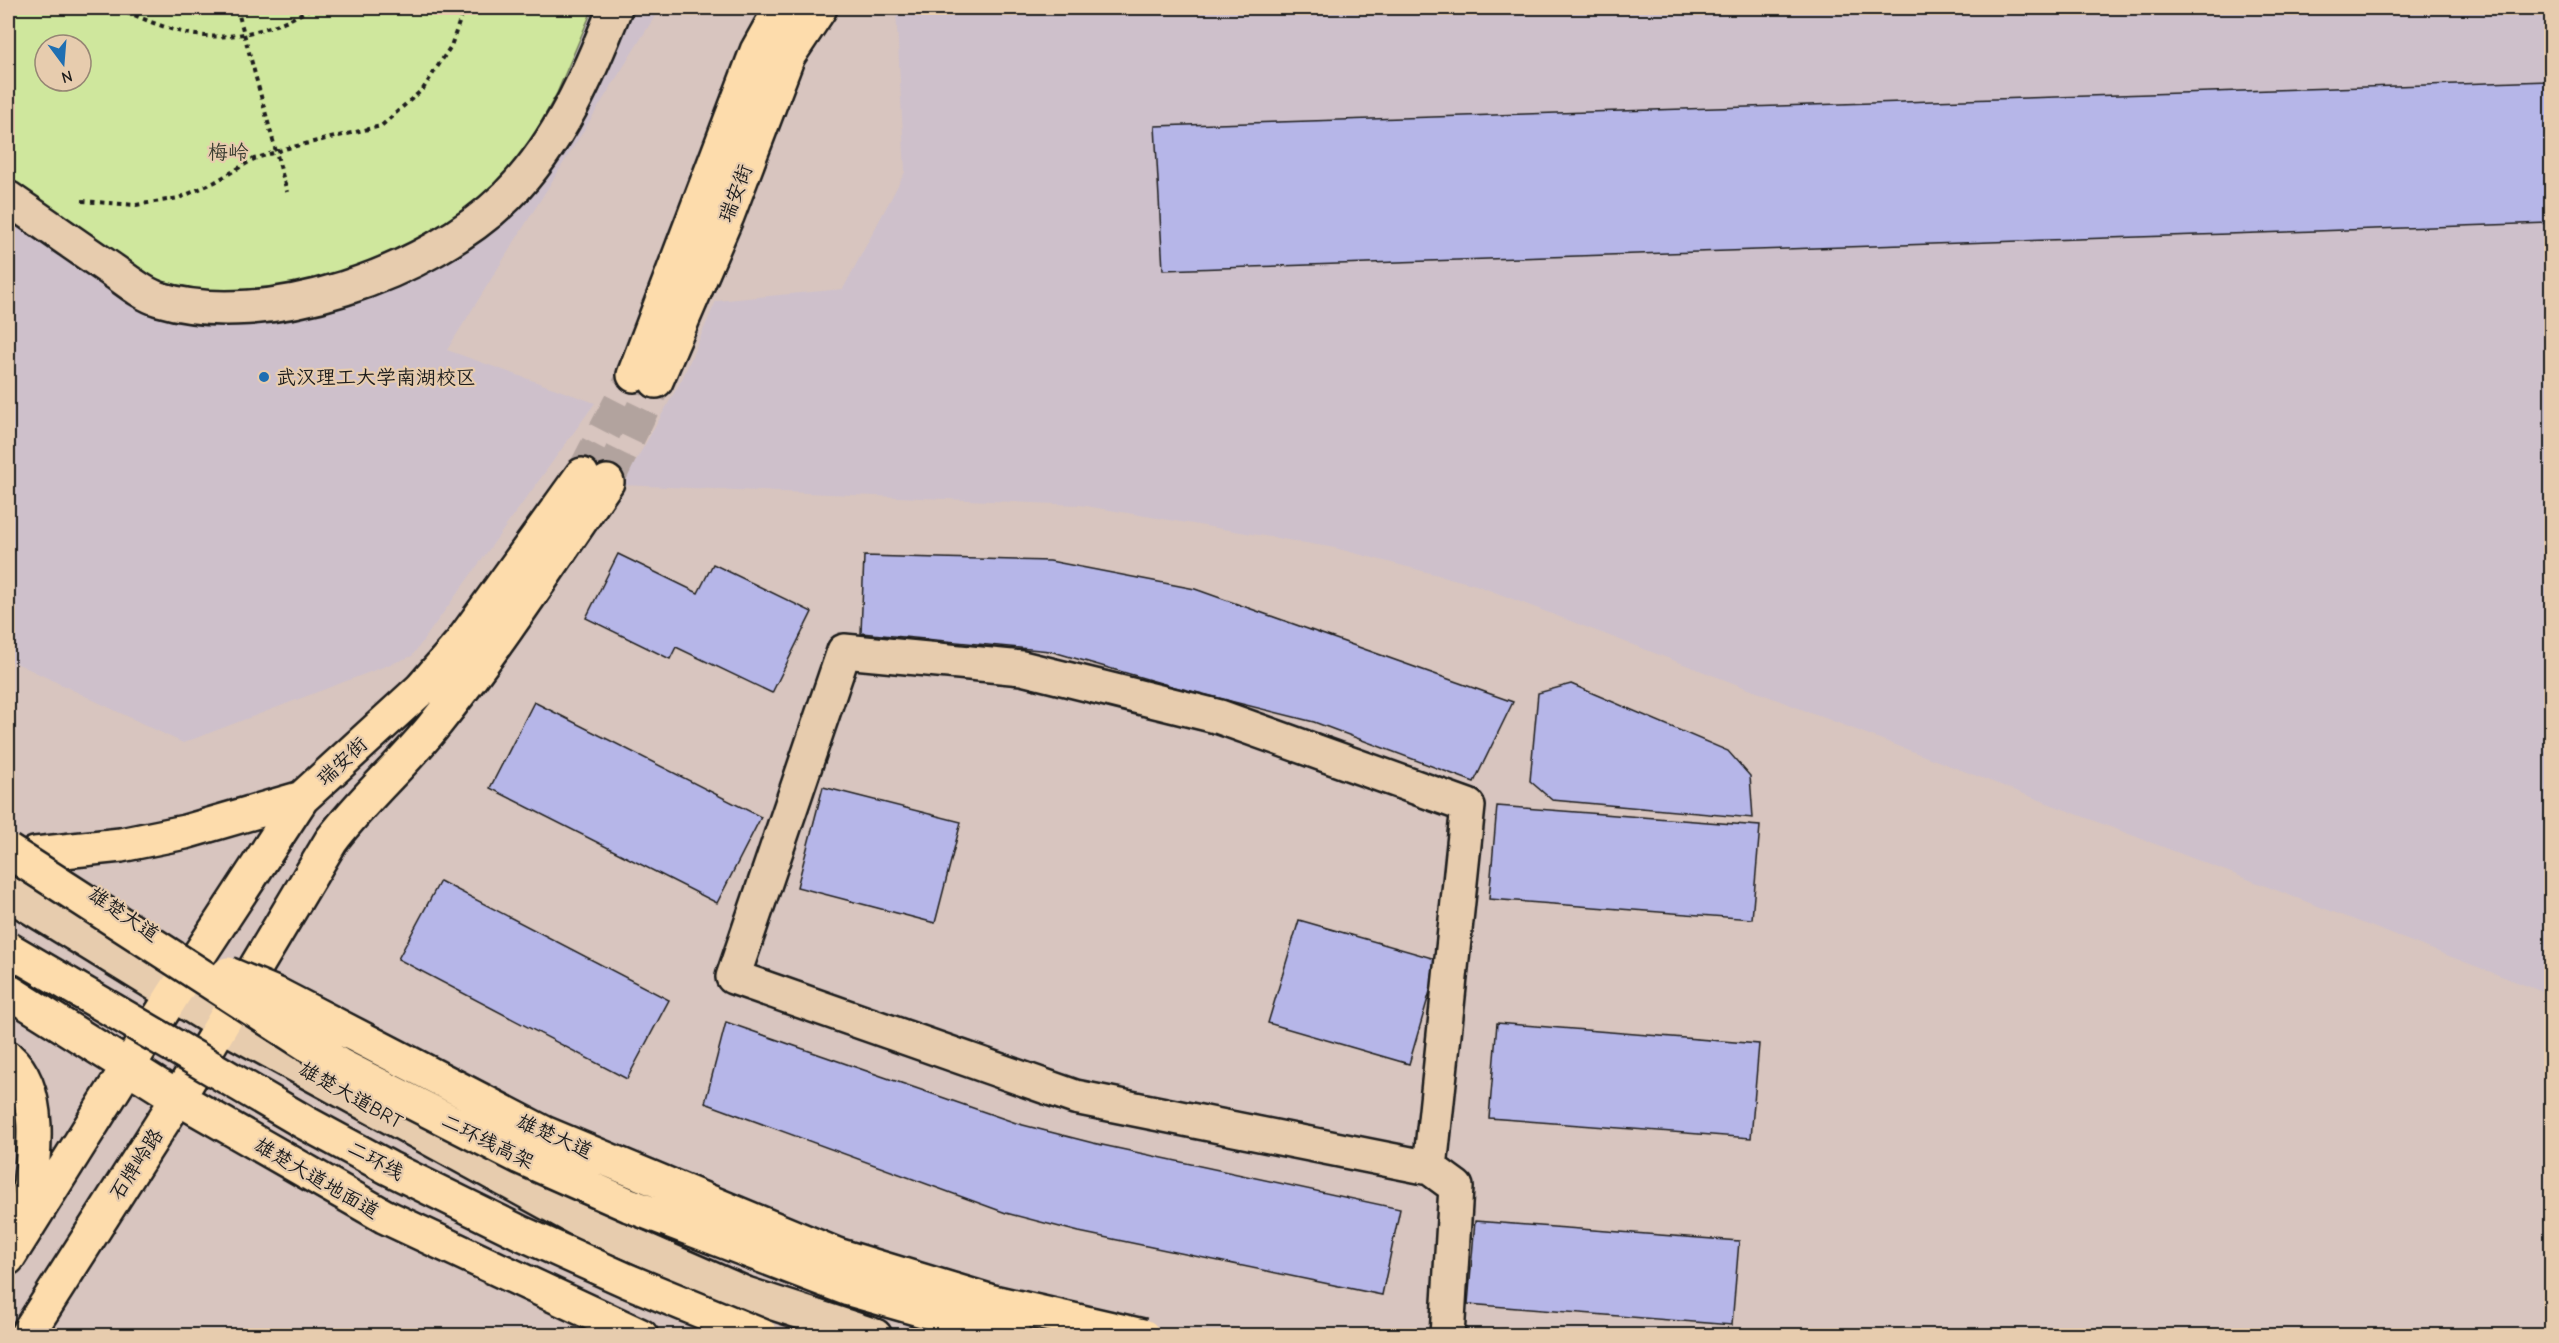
<svg xmlns="http://www.w3.org/2000/svg" width="2559" height="1343" viewBox="0 0 2559 1343" font-family="'Comic Neue','LXGW WenKai TC',sans-serif">
	<rect width="100%" height="100%" fill="#d8c5bf"/>
	<filter id="ink" filterUnits="userSpaceOnUse"><feTurbulence type="fractalNoise" baseFrequency=".0167" numOctaves="2"/><feDisplacementMap in="SourceGraphic" scale="12" xChannelSelector="R" yChannelSelector="G"/><feConvolveMatrix kernelMatrix="1 2 1 2 8 2 1 2 1" color-interpolation-filters="sRGB"/></filter>
	<g filter="url(#ink)">
		<!-- built -->
		<path fill="#cec0cb" fill-rule="evenodd" d="M8,8H660L447,350L595,403L412,656L183,743L8,659ZM45,45H81V81H45Z
			M896,8H2551V995L1476,585L1335,548L1080,505L622,485L682,379L716,301L843,289L905,172Z"/>
		<!-- green -->
		<path fill="#cfe79d" stroke="#76825c" stroke-width="1.5" fill-rule="evenodd" d="M8,8H593L557,93L530,142L503,176L469,207L382,262L262,297L165,287L139,273L8,179ZM45,45H81V81H45Z"/>
		<!-- building -->
		<path fill="#b6b6e8" stroke="#1c1c1c" stroke-width="1.5" d="M2552,81V223L1163,270L1155,126Z
			M618,554L698,593L713,564L812,612L772,693L676,647L670,659L586,618Z
			M864,556L1050,561L1195,589L1513,702L1474,782L1314,722L1178,688L1050,651L861,633Z
			M1571,684L1728,751L1750,776L1753,818L1552,800L1530,781L1538,693Z
			M534,702L761,817L717,903L490,788Z
			M823,787L961,822L935,923L797,887Z
			M1497,806L1760,826L1752,919L1489,899Z
			M440,881L669,1000L627,1079L398,959Z
			M1299,920L1439,960L1409,1064L1268,1023Z
			M726,1022L1019,1124L1093,1143L1400,1209L1382,1295L1079,1232L1006,1213L705,1103Z
			M1497,1023L1759,1044L1751,1138L1489,1118Z
			M1475,1221L1739,1241L1732,1325L1468,1304Z"/>
		<g fill="none" stroke-linecap="round" stroke-linejoin="round">
			<!-- major-tunnel -->
			<path stroke="#b2a39e" stroke-width="33" stroke-dasharray="33 16" stroke-linecap="butt" d="M582,475L634,375
				M607,482L656,381"/>
			<!-- minor casing -->
			<g stroke="#1c1c1c" stroke-width="38">
				<path id="minor" d="M8,198C41,221 75,245 109,268C124,278 142,294 159,299C266,331 429,273 507,196C559,144 589,74 615,8
					M8,893L221,1024L588,1225L746,1294L875,1336
					M1430,1168L1468,806L1220,717L1022,668L844,651L733,977L1075,1097L1430,1168L1456,1187L1447,1336"/>
			</g>
			<!-- major casing -->
			<g stroke="#1c1c1c" stroke-width="38">
				<path id="major" d="M634,375L757,51L781,8
					M656,381L727,216L788,56L820,8
					M35,854L121,845L185,832L302,798
					M8,991L178,1098L384,1216L641,1336
					M8,1058C49,1094 31,1174 25,1222
					M8,1258L173,995L302,798L421,689L461,643L582,475
					M26,1336L178,1098L331,841C362,800 400,767 432,728C495,650 550,565 607,482"/>
			</g>
			<!-- path -->
			<path stroke="#1c1c1c" stroke-width="4" stroke-dasharray="4.5 4.5" stroke-linecap="butt" d="M118,8C169,30 203,46 260,30C277,25 296,18 310,8
				M237,8L287,192
				M82,201L136,205L179,198L215,182L254,159L288,148L381,126L423,89L451,46L464,8"/>
			<!-- minor -->
			<use href="#minor" stroke="#e7ccae" stroke-width="33"/>
			<!-- major -->
			<use href="#major" stroke="#fddcac" stroke-width="33"/>
			<!-- highway-bridge casing -->
			<g stroke="#1c1c1c" stroke-width="38" stroke-linecap="butt">
				<path id="highway-bridge" d="M8,851L341,1066L520,1157L629,1205L849,1289L1014,1336
					M8,949L304,1122L389,1168L519,1232L628,1281L762,1336
					M228,974L278,995L544,1133L837,1255L989,1301L1143,1336"/>
			</g>
			<!-- highway-bridge -->
			<use href="#highway-bridge" stroke="#fddcac" stroke-width="33"/>
		</g>
	</g>
	<!-- markers -->
	<circle fill="#1f6fb2" stroke="#e7ccae" stroke-width="2" cx="264" cy="377" r="6"/>
	<g text-anchor="middle" stroke-width="4.5" stroke-linejoin="round" paint-order="stroke">
		<!-- park labels -->
		<g font-size="20" fill="#373a2f" stroke="#e7ccae">
			<text x="228" y="159">梅岭</text>
		</g>
		<!-- street labels -->
		<g font-size="20" fill="#1c1c1c" stroke="#e7ccae">
			<text transform="translate(735 193) rotate(-69)" y="7">瑞安街</text>
			<text transform="translate(342 761) rotate(-43)" y="7">瑞安街</text>
			<text transform="translate(124 914) rotate(34)" y="7">雄楚大道</text>
			<text transform="translate(351 1095) rotate(29)" y="7">雄楚大道BRT</text>
			<text transform="translate(555 1136) rotate(24)" y="7">雄楚大道</text>
			<text transform="translate(488 1141) rotate(26)" y="7">二环线高架</text>
			<text transform="translate(376 1160) rotate(28)" y="7">二环线</text>
			<text transform="translate(136 1164) rotate(-57)" y="7">石牌岭路</text>
			<text transform="translate(317 1178) rotate(30)" y="7">雄楚大道地面道</text>
		</g>
		<!-- poi labels -->
		<g font-size="20" fill="#1c1c1c" stroke="#e7ccae" text-anchor="start">
			<text x="276" y="384">武汉理工大学南湖校区</text>
		</g>
	</g>
	<!-- margin -->
	<rect width="2559" height="1343" fill="none" stroke="#e7ccae" stroke-width="30"/>
	<rect x="15" y="15" width="2529" height="1313" fill="none" stroke="#1c1c1c" stroke-width="2" filter="url(#ink)"/>
	<!-- north arrow -->
	<g transform="translate(63 63) rotate(164)"><circle r="28" fill="#e7ccae" stroke="#968674" stroke-width="1.5"/>
	<path d="M0-4.5L10 22L0 15L-10 22Z" fill="#1f6fb2"/>
	<text y="-9" font-size="16" font-weight="bold" text-anchor="middle" fill="#1c1c1c">N</text>
	</g>
</svg>
